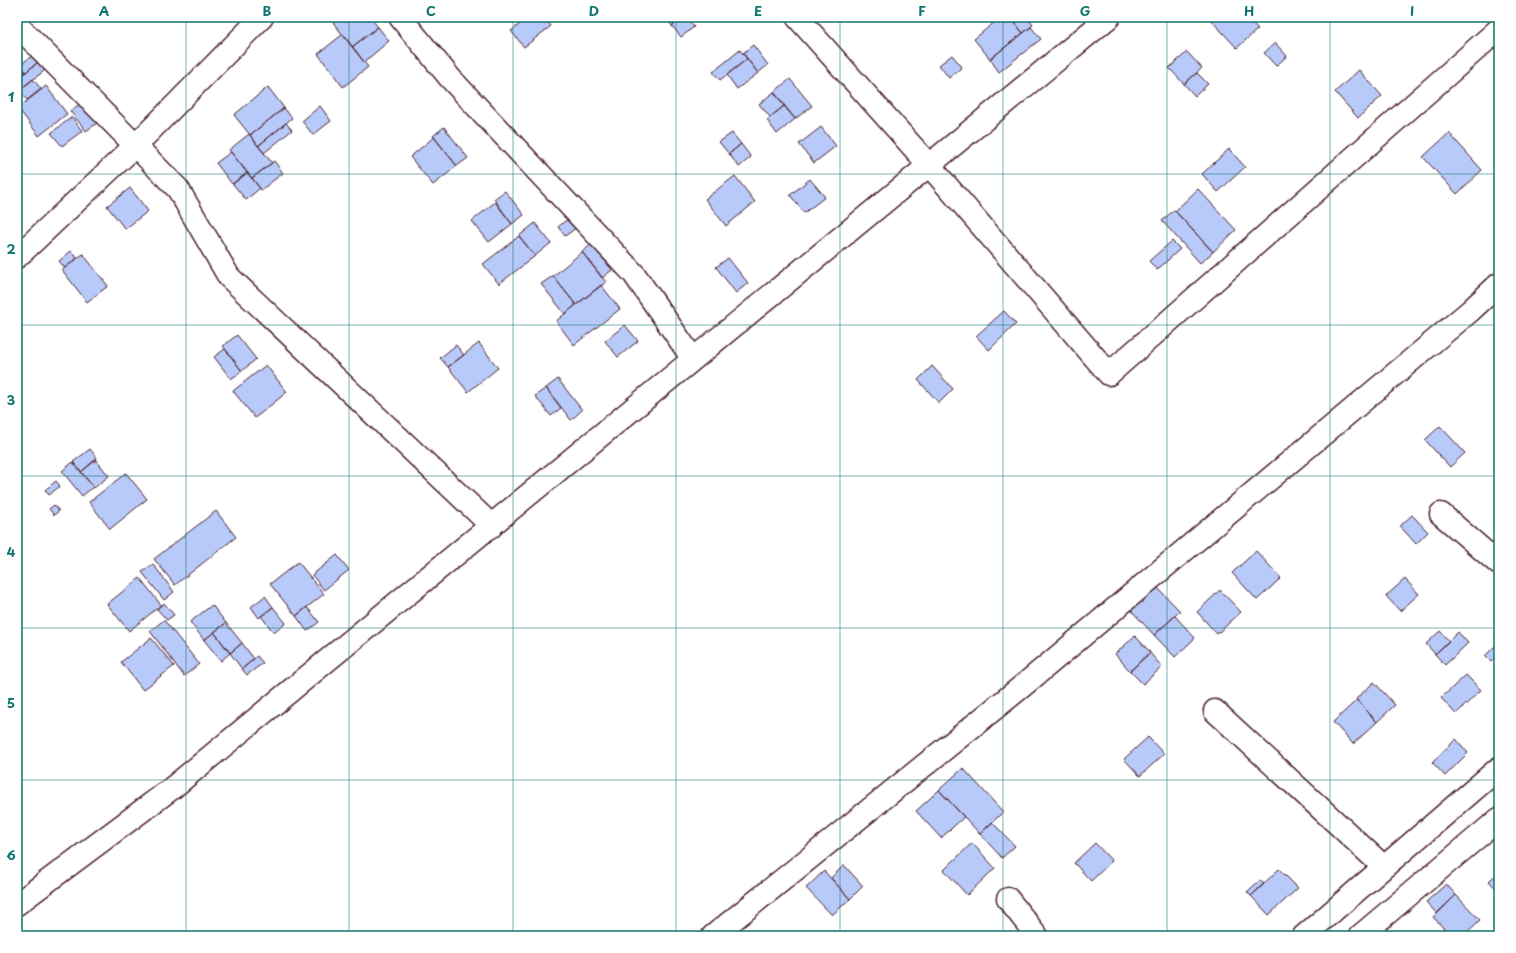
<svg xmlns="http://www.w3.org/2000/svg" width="1516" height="953" viewBox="0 0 1516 953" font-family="'Playpen Sans',sans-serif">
	<rect width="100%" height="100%" fill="#fff"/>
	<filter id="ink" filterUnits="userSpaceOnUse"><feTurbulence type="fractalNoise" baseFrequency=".025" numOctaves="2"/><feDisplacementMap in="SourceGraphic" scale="8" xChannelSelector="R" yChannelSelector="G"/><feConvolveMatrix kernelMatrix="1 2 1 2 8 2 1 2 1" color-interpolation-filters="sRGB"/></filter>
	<g filter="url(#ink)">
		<!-- building -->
		<path fill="#b8caf9" stroke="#4a1f2b" d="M329,17H370L378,27L352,47Z
			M529,17H543L551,26L524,47L511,31Z
			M665,17H683L672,26Z
			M683,17H687L694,27L681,37L672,26Z
			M1001,17H1010L1023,33L990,59L974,39Z
			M1010,17H1027L1033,25L1023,33Z
			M1212,17H1247L1258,29L1237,48L1210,19Z
			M378,27L389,41L364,62L352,47Z
			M1031,27L1041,39L999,72L990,59Z
			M343,34L368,67L343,87L318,54Z
			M1275,43L1287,56L1276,66L1264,53Z
			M753,45L768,65L758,73L743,53Z
			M740,50L747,59L720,80L713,72Z
			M37,52L42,59L26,72L20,65Z
			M1187,52L1202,68L1184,84L1169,68Z
			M952,55L962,67L949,78L939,65Z
			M42,59L49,67L17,92V79Z
			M747,59L758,73L737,89L727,75Z
			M23,68L26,72L17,79V72Z
			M1359,70L1382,96L1358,118L1335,92Z
			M1197,73L1208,84L1195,96L1184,84Z
			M33,79L41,89L27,100L19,90Z
			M790,79L812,106L795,119L774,92Z
			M46,86L67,114L39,136L18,108Z
			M268,87L284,108L250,135L234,115Z
			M774,92L784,106L770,117L759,104Z
			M84,101L100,121L86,131L70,111Z
			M320,106L331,121L313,135L302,121Z
			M784,106L795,119L777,134L767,120Z
			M284,108L292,118L258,146L250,135Z
			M72,117L82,131L62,146L51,133Z
			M286,123L292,130L264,153L258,146Z
			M444,127L468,158L457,166L433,136Z
			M821,127L836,146L814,163L799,144Z
			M732,133L741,144L729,154L719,142Z
			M1449,133L1482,170L1457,194L1423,157Z
			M249,134L272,163L252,178L229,150Z
			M434,137L457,166L433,185L410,157Z
			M741,144L751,157L739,167L729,154Z
			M1229,149L1245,167L1218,192L1202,174Z
			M231,152L247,173L232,184L216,163Z
			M274,161L283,173L261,190L252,178Z
			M247,173L260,188L246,200L233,184Z
			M735,176L755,202L726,226L705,199Z
			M810,179L825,197L804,213L790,195Z
			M130,188L148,211L125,229L107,206Z
			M1198,189L1236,230L1213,252L1175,211Z
			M505,191L524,215L512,224L494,199Z
			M495,202L512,224L489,242L472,221Z
			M1174,210L1213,252L1200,263L1162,221Z
			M576,212L584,222L565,236L558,227Z
			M535,223L551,243L535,256L519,236Z
			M519,236L535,256L499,284L483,264Z
			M1172,241L1180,249L1157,270L1149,261Z
			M592,244L612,270L602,278L582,252Z
			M71,251L77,258L65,268L59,261Z
			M582,252L606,282L576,305L553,276Z
			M83,254L108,286L87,302L62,270Z
			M728,258L748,283L736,293L716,267Z
			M553,276L576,305L565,314L541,284Z
			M601,285L620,309L574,345L556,321Z
			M1004,311L1016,324L989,350L976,336Z
			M625,325L638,341L618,357L605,341Z
			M237,335L256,359L242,371L223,346Z
			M479,343L498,368L468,392L448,367Z
			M456,345L464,355L448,367L440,358Z
			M225,349L242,371L231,379L214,357Z
			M266,365L287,392L255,418L233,391Z
			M932,366L953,389L939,403L918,380Z
			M558,379L582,410L571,420L546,388Z
			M546,388L561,408L551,416L535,396Z
			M1440,426L1465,453L1450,467L1425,440Z
			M90,449L97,458L81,472L73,462Z
			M96,460L109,476L94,488L81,472Z
			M73,462L93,487L82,496L62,471Z
			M126,473L147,499L110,529L89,502Z
			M56,481L60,486L49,495L45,490Z
			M54,505L59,511L54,515L49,509Z
			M216,511L236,537L175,585L154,559Z
			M1412,515L1428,532L1416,544L1400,526Z
			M1256,551L1281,578L1257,600L1232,573Z
			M337,555L349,570L324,590L312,575Z
			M298,562L324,594L296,616L270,584Z
			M153,564L174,592L164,600L142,572Z
			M140,578L161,605L129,631L107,604Z
			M1405,579L1419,594L1400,611L1386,596Z
			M1154,584L1180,611L1154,635L1129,608Z
			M1220,590L1241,612L1217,634L1197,612Z
			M265,596L273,607L259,618L251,607Z
			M164,603L174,615L167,620L157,609Z
			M212,605L226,623L204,640L190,622Z
			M273,607L286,623L274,633L261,616Z
			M307,607L319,622L307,631L296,616Z
			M1175,616L1195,638L1175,657L1154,635Z
			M164,620L199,664L184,676L150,631Z
			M226,623L242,643L230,653L214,632Z
			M1440,631L1449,641L1435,654L1426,644Z
			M214,632L230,653L221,661L204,640Z
			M1458,632L1468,643L1445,665L1435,654Z
			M1135,636L1150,652L1130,671L1115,654Z
			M151,638L174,666L143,690L121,662Z
			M242,643L254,659L242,669L230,653Z
			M1498,643L1499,655L1491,662L1485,656Z
			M1150,653L1162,667L1143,684L1130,671Z
			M257,656L263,663L247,675L242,669Z
			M1466,675L1481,690L1456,714L1441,698Z
			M1374,682L1395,705L1377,722L1356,699Z
			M1357,700L1377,722L1353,744L1333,722Z
			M1148,737L1164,754L1140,776L1124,759Z
			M1456,739L1468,753L1445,776L1432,762Z
			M963,768L1003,812L980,834L939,790Z
			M939,790L964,817L941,838L916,811Z
			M992,822L1015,846L1002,858L980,834Z
			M972,843L995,868L967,895L944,870Z
			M1095,843L1112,861L1091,881L1074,863Z
			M844,865L863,886L850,899L831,878Z
			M1279,869L1298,888L1269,915L1251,896Z
			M824,871L850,899L832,915L806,888Z
			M1499,872V892L1489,881Z
			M1260,880L1264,884L1251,896L1247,892Z
			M1446,884L1456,895L1437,914L1426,902Z
			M1456,895L1480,920L1463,936H1451L1433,917Z"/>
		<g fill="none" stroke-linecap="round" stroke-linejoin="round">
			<!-- street casing -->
			<g stroke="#4a1f2b" stroke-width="25">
				<path id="street" d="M400,17L450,78L634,274L693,359
					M797,17L929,165L1109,374L1499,29
					M17,25L178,189L229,277L492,526
					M17,257L136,145L262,17
					M1441,514L1499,564
					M1215,711L1384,867
					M1008,899L1037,936
					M17,904L171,789L1109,17
					M713,936L1025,684L1470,311L1499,284
					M1304,936L1499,768
					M1360,936L1499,819"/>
			</g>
			<!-- street -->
			<use href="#street" stroke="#fff" stroke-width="22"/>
		</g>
	</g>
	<!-- grid -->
	<path fill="none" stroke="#0f766e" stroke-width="1" stroke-opacity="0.55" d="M186,17V936M349,17V936M513,17V936M676,17V936M840,17V936M1003,17V936M1167,17V936M1330,17V936M17,174H1499M17,325H1499M17,476H1499M17,628H1499M17,780H1499"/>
	<!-- margin -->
	<rect width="1516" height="953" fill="none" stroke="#fff" stroke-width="44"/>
	<rect x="22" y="22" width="1472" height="909" fill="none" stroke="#0f766e" stroke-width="1.5"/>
	<g font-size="13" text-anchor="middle" font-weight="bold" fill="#0f766e">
		<text x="104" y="16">A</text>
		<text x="267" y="16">B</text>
		<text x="431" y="16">C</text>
		<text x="594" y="16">D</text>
		<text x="758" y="16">E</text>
		<text x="922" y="16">F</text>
		<text x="1085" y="16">G</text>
		<text x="1249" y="16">H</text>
		<text x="1412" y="16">I</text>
		<text x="11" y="102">1</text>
		<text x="11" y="254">2</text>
		<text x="11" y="405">3</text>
		<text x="11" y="557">4</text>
		<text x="11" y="708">5</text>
		<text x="11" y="860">6</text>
	</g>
</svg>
